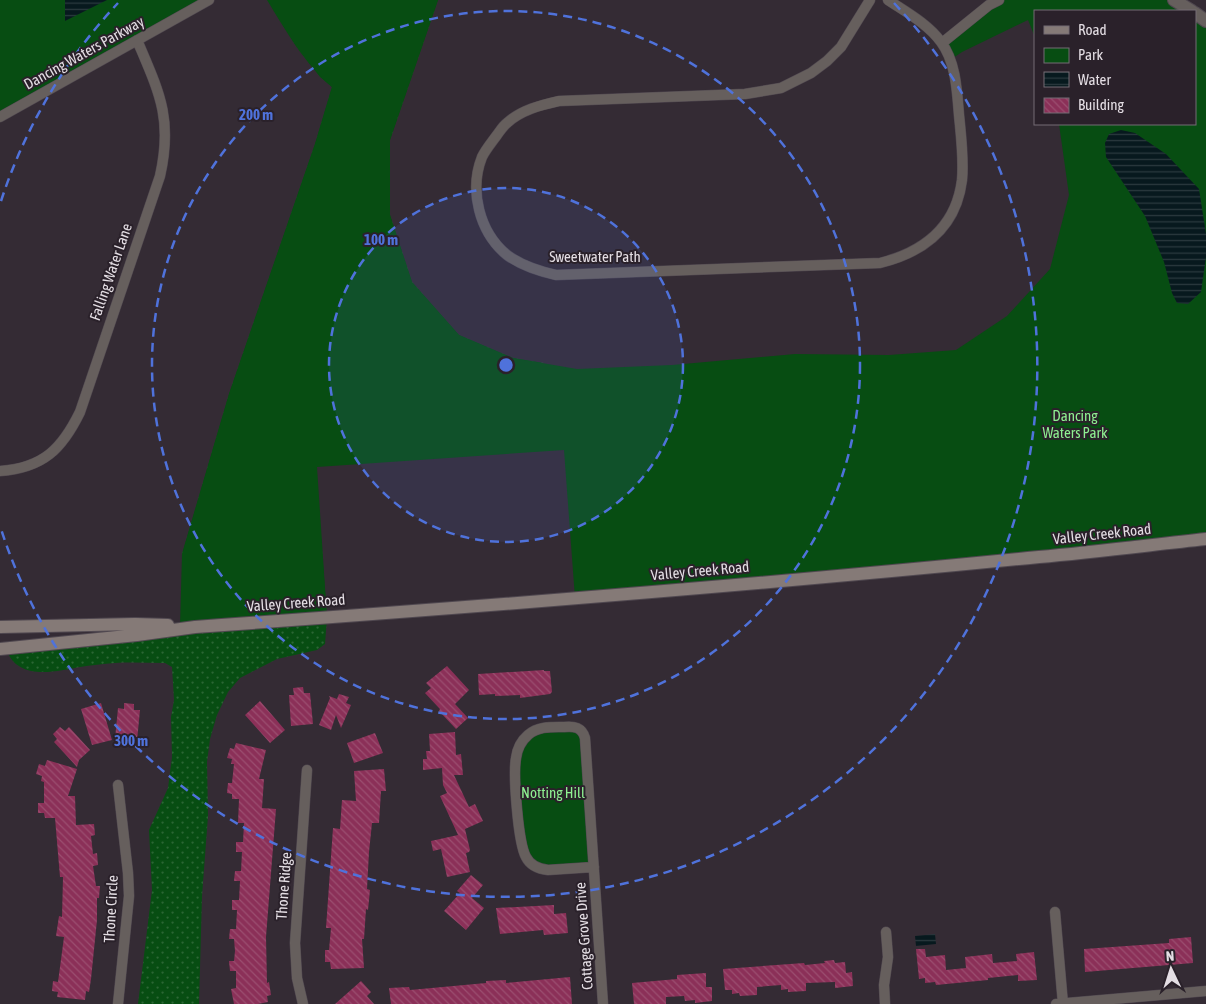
<svg xmlns="http://www.w3.org/2000/svg" width="1206" height="1004" viewBox="0 0 1206 1004" font-family="'Asap Condensed',sans-serif">
	<defs>
		<pattern id="grass-dots" width="8" height="8" patternUnits="userSpaceOnUse" patternTransform="scale(1.25)"><rect width="8" height="8" fill="#074d12"/><path d="M2 2h.1M6 6h.1" fill="none" stroke="#2b6634" stroke-width="1.8" stroke-linecap="round"/></pattern>
		<pattern id="water-rules" width="6" height="5" patternUnits="userSpaceOnUse" patternTransform="scale(1.25)"><rect width="6" height="5" fill="#07191e"/><path d="M0 2.5h6" fill="none" stroke="#2b3a3f"/></pattern>
		<pattern id="building-back-hatch" width="6" height="6" patternUnits="userSpaceOnUse" patternTransform="scale(1.25)"><rect width="6" height="6" fill="#8b3058"/><path d="M-1 5l2 2M0 0l6 6M5-1l2 2" fill="none" stroke="#9b4e70"/></pattern>
	</defs>
	<rect width="100%" height="100%" fill="#342b34"/>
	<!-- grass -->
	<path fill="url(#grass-dots)" d="M274,0H438L390,140V215L412,282L459,335L513,358L544,363L316,467L327,618L325,644L317,650L277,659L240,678L228,692L217,715L210,739L207,762L208,816L202,896L199,1004H138L152,890L149,830L168,788L172,757L171,717L174,700L172,667L165,663C148,663 131,662 115,663C103,664 91,665 80,667C54,672 16,681 6,648L192,627L182,554L229,394L315,144L332,87L320,77L294,43Z"/>
	<!-- park -->
	<path fill="#074d12" d="M0,0H209L0,117Z
		M267,0H438L390,140V215L412,282L459,335L513,358L577,369L672,365L795,354L889,355L956,350L1007,316L1050,269L1069,195L1059,124H1195V13L1206,21V539L575,598L564,450L317,467L327,618L180,626L182,554L229,394L315,144L332,87C304,63 286,31 267,0Z
		M999,0H1174L1192,11H1035V37L1028,20L962,52L950,60L942,43Z
		M533,731L583,732L594,867L541,869L523,850L515,759Z"/>
	<!-- water -->
	<path fill="url(#water-rules)" d="M65,0H107L65,21Z
		M1121,130L1135,133L1166,154L1199,189L1206,234V257L1201,292L1188,304L1177,303L1172,293L1164,262L1145,216L1106,157L1105,143L1109,134Z
		M935,934L936,944L916,946L915,936Z"/>
	<!-- building -->
	<path fill="url(#building-back-hatch)" d="M447,666L469,690L455,704L468,718L456,729L439,711L440,709L425,693L431,688L426,683Z
		M544,670V671H550L552,692L550,694L520,698V695L495,696V694L479,695L478,674Z
		M303,687L304,693H310L313,724L291,726L289,695H294L293,688Z
		M339,694L349,697L346,703L351,705L341,728L336,715L331,730L319,725L330,698L329,696L337,699Z
		M260,701L285,730L270,743L245,715Z
		M101,703L112,740L92,745L81,709Z
		M124,703L134,704V710H140L137,741L115,739L118,708L124,709Z
		M60,727L65,731L69,727L90,750L79,760L77,767L54,742L57,739L53,734Z
		M455,732L456,755L461,754L463,775H454L469,807L475,804L483,821L465,829L470,850L469,852L466,853L470,872L447,877L441,849L433,851L431,841L458,835L440,796L447,793L443,785L442,768L423,770V759H427L426,751H430L429,734Z
		M375,733L383,753L354,763L347,743Z
		M236,743L266,750L259,779H264L262,808L276,809L266,937L267,983L269,982L271,995L267,996L268,1002L258,1004H234L231,989L236,988V971H230L229,961H234L235,951L234,939H229L230,929H236L237,910H232V900H239L240,881H234L235,871H241L242,852H236V842H243L244,823H238L239,799H232V794L227,793L228,783H232L234,764H231L232,759L227,758L230,748L234,749Z
		M47,760L77,769L68,796H75L76,825L94,824L95,835L91,836L93,854L97,853L98,865L93,866L96,886H100L99,898H97V920L91,979L89,992L86,991L85,1000L57,997L58,992L52,991L53,981L58,982L64,937L56,936L59,916L62,917L63,877H60L55,818H45L44,813H38V803H44V782L41,781L42,776L36,774L39,764L45,766Z
		M384,769L386,791H381L379,823H372L369,852L367,889L370,890L368,910L366,909L364,939H362L364,968L331,969L330,962H325V950H329L331,928H326L333,828L340,829L342,800L356,801L354,771Z
		M471,875L483,885L472,898L484,908L466,930L444,911L460,893L457,891Z
		M554,905V914L566,913L568,933L544,935L543,930L500,934L496,908Z
		M1191,937L1193,963L1085,972L1084,949L1169,943V939Z
		M916,949H925L926,957L945,955L946,970L966,968L965,957L992,954L993,963L1017,961L1016,954L1034,952L1037,980L1018,981V975L988,978V980L936,985L935,982L925,983V978L919,979Z
		M834,960L835,963L845,962L846,973L852,972L853,986L835,988V982L806,983V991L788,992V989L781,990V985L757,987V995L740,996L739,993L732,994V990H725L723,969L804,963L805,965L825,963L824,961Z
		M706,973V987H712V1001L695,1003V1000L685,1001L684,996L666,997V1004H634L632,983L677,979V975Z
		M570,977L572,1004H391L389,988L409,987L410,990L486,983V981L506,980V983Z
		M361,981L371,992L367,996L374,1004H335Z"/>
	<g fill="none" stroke-linecap="round" stroke-linejoin="round">
		<!-- minor casing -->
		<g stroke="#504850" stroke-width="11">
			<path id="minor" d="M870,0L841,47L827,61L811,73L781,88L745,94L559,101C541,105 521,110 507,123C503,126 500,131 497,135C492,142 486,149 482,157C469,190 479,232 507,255C522,266 538,271 556,275L880,263C924,252 956,228 962,180C964,159 961,136 959,115C957,91 956,62 941,42C928,24 906,12 888,0
				M942,43L989,5L999,0
				M0,117L209,0
				M0,471C43,468 62,449 80,412L160,176C173,118 159,92 137,40
				M594,867L548,870C539,869 530,865 526,857C518,843 513,774 516,758C517,750 521,741 528,735C538,726 552,727 564,727C574,726 582,727 585,738L603,1004
				M1055,912L1063,1004
				M118,1004L129,896L128,873L118,785
				M303,1004L297,978L295,943L307,770
				M885,1004L884,985L888,957L886,932
				M1056,1004L1206,991"/>
		</g>
		<!-- tertiary casing -->
		<g stroke="#504850" stroke-width="14">
			<path id="tertiary" d="M1174,0L1192,11
				M1195,13L1206,21"/>
		</g>
		<!-- secondary casing -->
		<g stroke="#504850" stroke-width="14">
			<path id="secondary" d="M0,627L135,624L168,625
				M0,649L137,635L195,627C477,607 758,585 1039,557C1095,552 1150,545 1206,539"/>
		</g>
		<!-- minor -->
		<use href="#minor" stroke="#665f5d" stroke-width="10"/>
		<!-- tertiary -->
		<use href="#tertiary" stroke="#665f5d" stroke-width="12"/>
		<!-- secondary -->
		<use href="#secondary" stroke="#857a77" stroke-width="12"/>
	</g>
	<!-- distance rings -->
	<circle cx="506" cy="365" r="177" fill="#4f72db" fill-opacity=".12"/>
	<g fill="none" stroke="#4f72db" stroke-width="2.5" stroke-dasharray="9 6">
		<circle cx="506" cy="365" r="177"/>
		<circle cx="506" cy="365" r="354"/>
		<path d="M1 201A531 531 0 0 1 118 3M894 3A531 531 0 1 1 1 529"/>
	</g>
	<g text-anchor="middle" stroke-width="4" stroke-linejoin="round" paint-order="stroke">
		<!-- street labels -->
		<g font-size="15" fill="#e4dee4" stroke="#2a212a">
			<text transform="translate(84 53) rotate(-29)" y="5">Dancing Waters Parkway</text>
			<text x="595" y="262">Sweetwater Path</text>
			<text transform="translate(111 272) rotate(-71)" y="5">Falling Water Lane</text>
			<text transform="translate(1102 534) rotate(-6)" y="5">Valley Creek Road</text>
			<text transform="translate(700 571) rotate(-5)" y="5">Valley Creek Road</text>
			<text transform="translate(296 603) rotate(-4)" y="5">Valley Creek Road</text>
			<text transform="translate(284 886) rotate(-86)" y="5">Thone Ridge</text>
			<text transform="translate(111 909) rotate(-87)" y="5">Thone Circle</text>
			<text transform="translate(584 936) rotate(-94)" y="5">Cottage Grove Drive</text>
		</g>
		<!-- park labels -->
		<g font-size="15" fill="#8ef091" stroke="#2a212a">
			<text x="1075" y="421">Dancing<tspan x="1075" dy="17">Waters Park</tspan></text>
			<text x="553" y="798">Notting Hill</text>
		</g>
	</g>
	<circle cx="506" cy="365" r="8" fill="#4f72db" stroke="#2a212a" stroke-width="2.5"/>
	<g font-size="15" text-anchor="middle" font-weight="bold" fill="#4f72db" stroke="#2a212a" stroke-width="4" stroke-linejoin="round" paint-order="stroke">
		<text x="256" y="120">200 m</text>
		<text x="381" y="245">100 m</text>
		<text x="131" y="746">300 m</text>
	</g>
	<!-- legend -->
	<rect x="1034" y="10" width="162" height="115" fill="#2a212a" stroke="#746d74"/>
	<rect x="1044" y="26" width="25" height="8" fill="#857a77" stroke="#746d74"/>
	<text x="1078" y="35" font-size="15" fill="#e4dee4">Road</text>
	<rect x="1044" y="48" width="25" height="15" fill="#074d12" stroke="#746d74"/>
	<text x="1078" y="60" font-size="15" fill="#e4dee4">Park</text>
	<rect x="1044" y="72" width="25" height="15" fill="url(#water-rules)" stroke="#746d74"/>
	<text x="1078" y="85" font-size="15" fill="#e4dee4">Water</text>
	<rect x="1044" y="98" width="25" height="15" fill="url(#building-back-hatch)" stroke="#746d74"/>
	<text x="1078" y="110" font-size="15" fill="#e4dee4">Building</text>
	<!-- north arrow -->
	<g transform="translate(1171 969) rotate(356)" stroke="#2a212a" stroke-width="4" paint-order="stroke">
	<path d="M0-4L9 19L0 12L-9 19Z" fill="#e4dee4"/>
	<text y="-8" font-size="14" font-weight="bold" text-anchor="middle" fill="#e4dee4">N</text>
	</g>
</svg>
